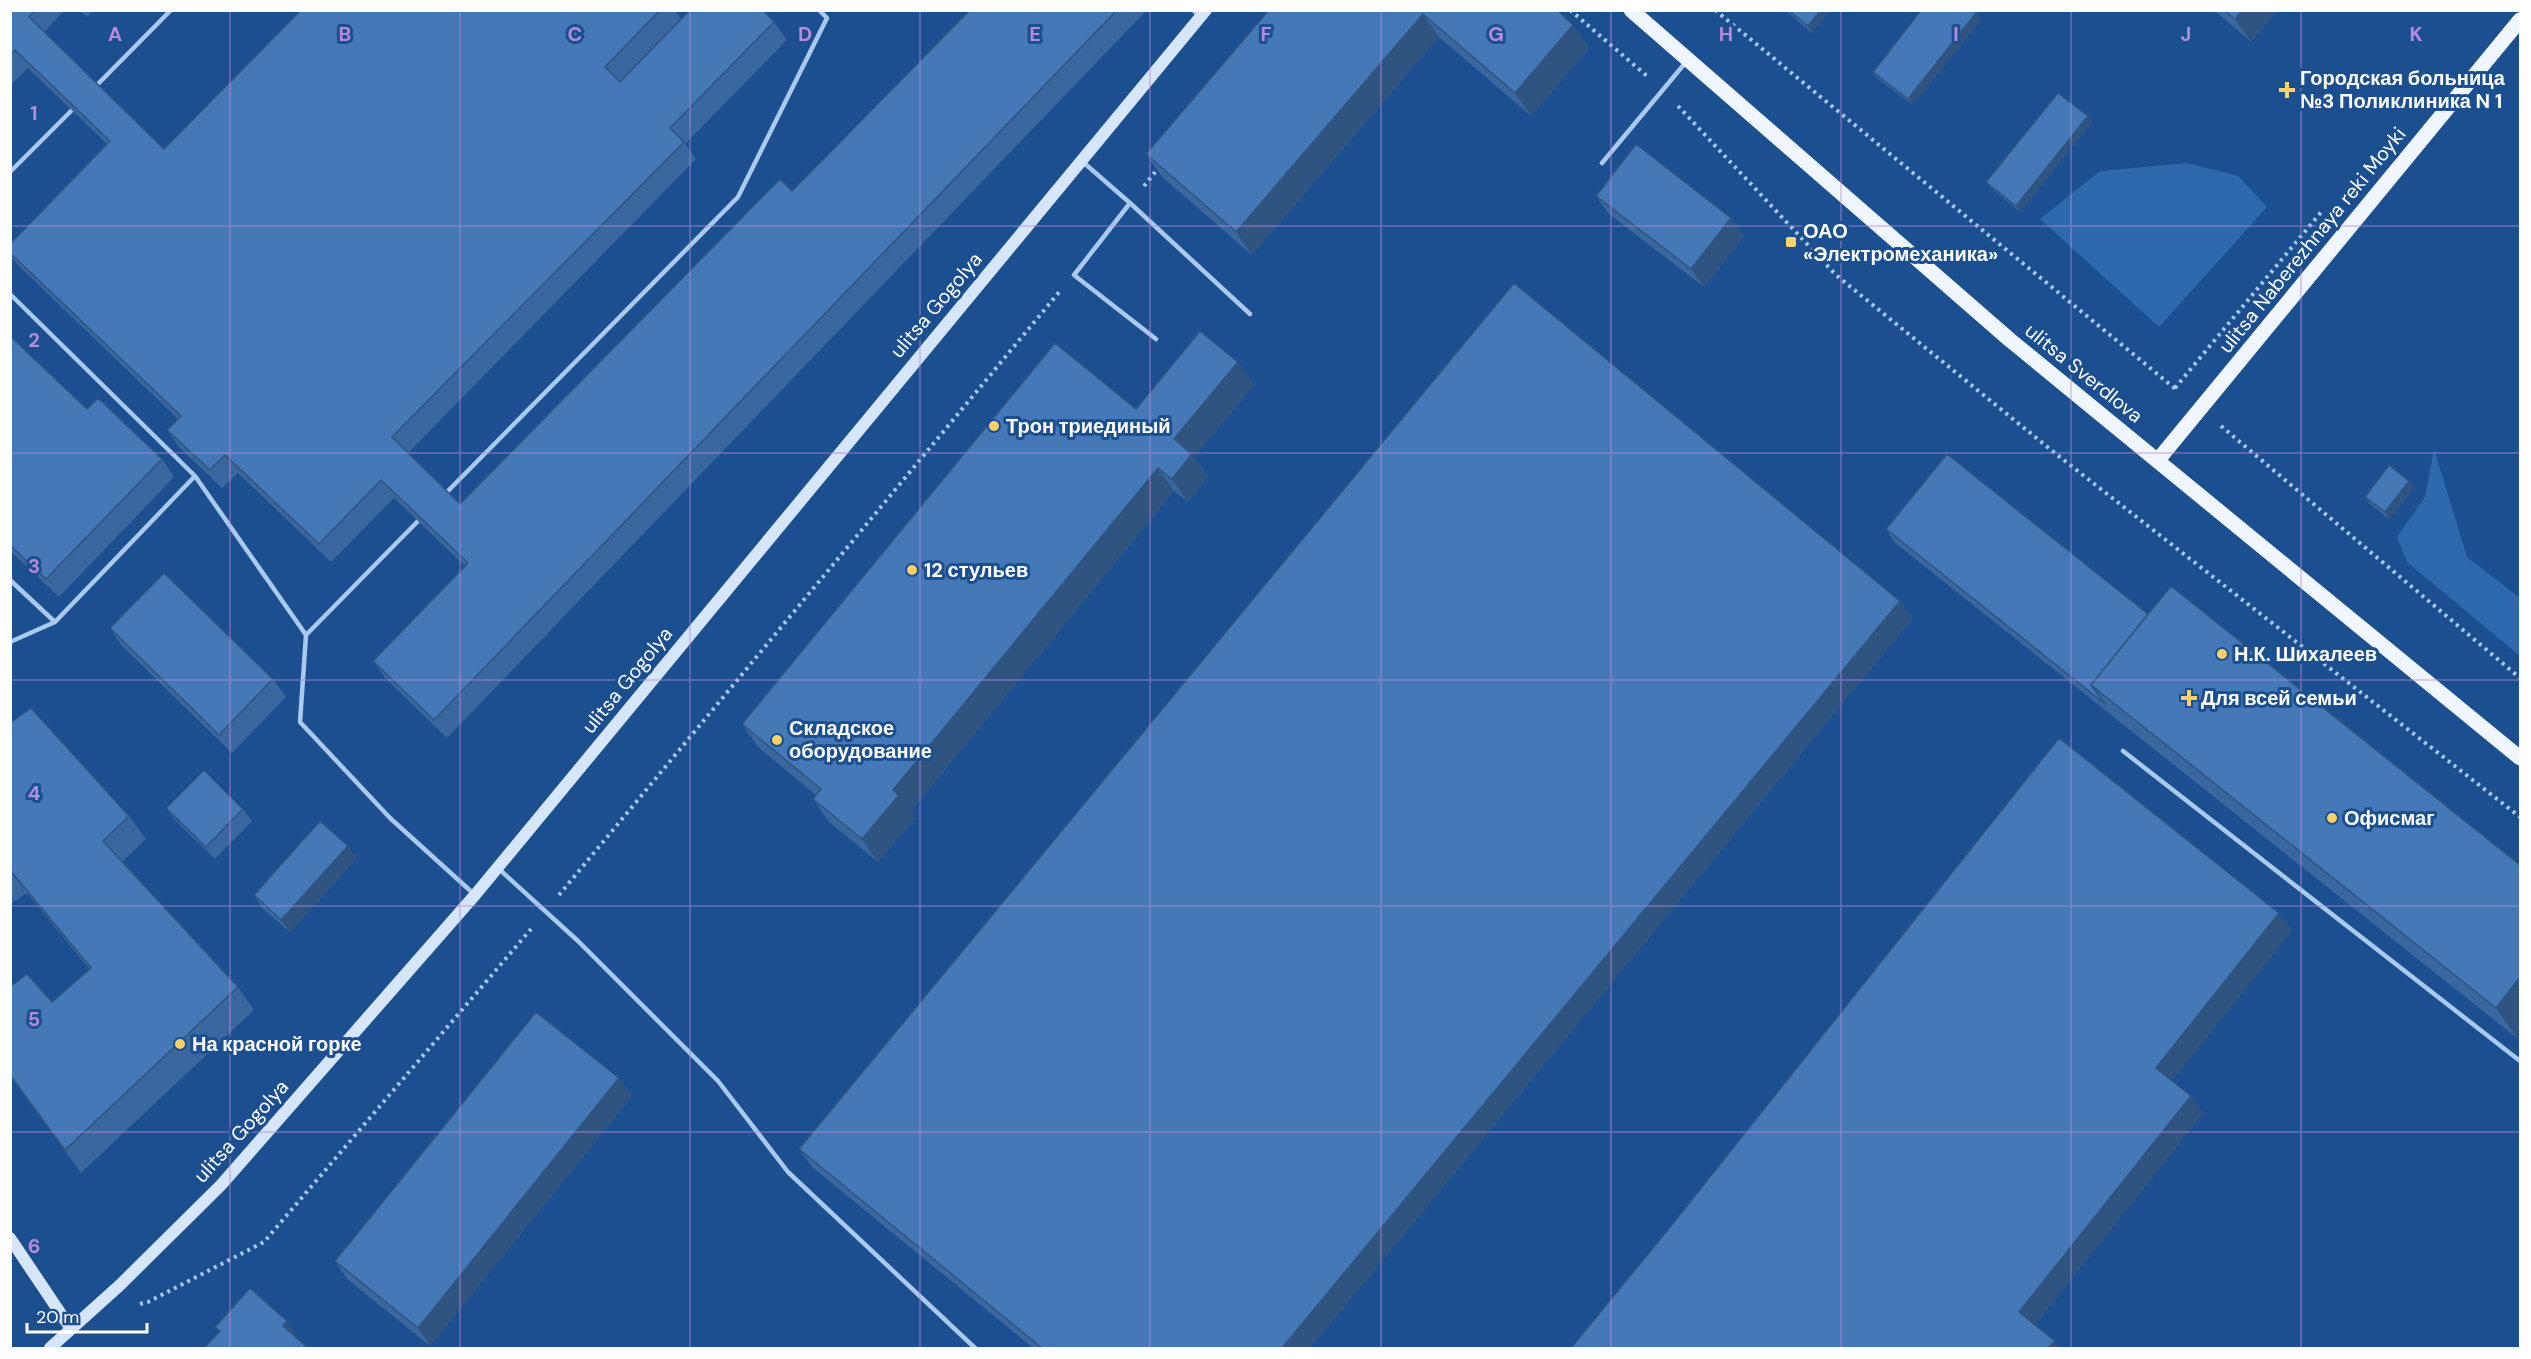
<svg xmlns="http://www.w3.org/2000/svg" width="2531" height="1359" viewBox="0 0 2531 1359" font-family="'DM Sans',sans-serif">
	<rect width="100%" height="100%" fill="#1b4f8f"/>
	<!-- green -->
	<path fill="#2e69ad" d="M2187,163L2238,176L2267,207L2159,327L2040,219L2100,171Z
		M2434,449L2467,557L2520,598V656L2407,562L2397,537L2425,497Z"/>
	<g fill="none" stroke-linecap="round" stroke-linejoin="round">
		<!-- path -->
		<path stroke="#a9c9ee" stroke-width="4" stroke-dasharray="3 4.5" stroke-linecap="butt" d="M1570,10L1647,76
			M1715,10L2178,391
			M1678,106L1836,275L2056,454L2520,817
			M1144,186L1160,166
			M2175,388L2322,211
			M2221,426L2520,678
			M559,895L1060,291
			M140,1304L148,1302L264,1242L531,929"/>
		<!-- lane -->
		<path stroke="#a9c9ee" stroke-width="4.5" d="M1193,10L1201,17
			M95,87L171,10
			M1083,162L1130,203L1074,275L1156,339
			M1602,163L1686,62
			M10,172L74,108
			M1130,203L1250,314
			M10,294L195,476L306,635L300,722L390,818L475,895
			M445,494L738,197L827,18L819,10
			M10,580L55,622L195,476
			M306,635L422,517
			M10,642L55,622
			M2123,751L2520,1061
			M499,869L578,941L718,1081L788,1172L975,1348"/>
		<!-- secondary -->
		<path stroke="#d6e6fa" stroke-width="12" d="M10,1238L71,1329
			M50,1348L120,1285L221,1185L475,895L1206,10"/>
		<!-- primary -->
		<path stroke="#f0f6ff" stroke-width="15" d="M1631,10L2010,340L2520,758
			M2158,460L2520,20"/>
	</g>
	<!-- wall -->
	<path fill="#3a679d" d="M10,10H65L44,32L164,149L301,10H675L681,20L774,22L787,40L685,144L696,159L408,453L460,504L792,191L970,10H1147L447,738L386,679L373,661L465,566L394,498L331,562L238,473L222,488L180,448L167,430L178,419L19,266L10,255V244L107,144L28,68L10,86Z
		M80,10H93L87,17Z
		M1269,10H1557L1589,48L1531,116L1439,37L1252,255L1162,177L1146,154Z
		M1785,10H1830L1812,33Z
		M2214,10H2278L2251,42Z
		M1976,13L1981,20L1913,105L1877,78L1873,72Z
		M2092,122L2020,212L1991,188L1986,182Z
		M1596,196L1731,218L1744,236L1704,287L1609,214Z
		M10,336L87,409L162,459L174,477L59,597L10,551Z
		M1238,362L1254,385L1194,457L1208,477L1188,502L1174,491L911,811L915,818L878,862L829,822L813,799L816,795L758,747L742,724L1136,409Z
		M2409,481L2414,488L2389,519L2369,503L2365,497Z
		M1886,529L2148,614L2520,865L2518,1039L1894,542Z
		M1900,601L1912,619L1310,1348H1033L812,1167L799,1149Z
		M110,628L273,679L286,697L232,753L122,646Z
		M10,723L129,816L146,839L122,862L238,987L254,1010L81,1173L10,1076V987L52,1002L90,970L27,893L10,904Z
		M166,808L243,809L252,821L215,859L175,820Z
		M357,858L290,932L262,908L254,895Z
		M632,1096L430,1346L347,1279L335,1261Z"/>
	<!-- shaded-wall -->
	<path fill="#305480" d="M1821,10H1830L1812,33L1808,26Z
		M2242,10H2278L2251,42L2235,19Z
		M1976,13L1981,20L1913,105L1908,99Z
		M1423,14L1439,37L1252,255L1236,232Z
		M1573,25L1589,48L1531,116L1515,93Z
		M2088,116L2092,122L2020,212L2016,206Z
		M1731,218L1744,236L1704,287L1691,269Z
		M1238,362L1254,385L1194,457L1208,477L1188,502L1172,479L1174,439Z
		M1158,468L1174,491L911,811L915,818L878,862L862,839L893,790Z
		M2409,481L2414,488L2389,519L2385,512Z
		M1900,601L1912,619L1310,1348H1282Z
		M348,846L357,858L290,932L281,920Z
		M2279,913L2292,931L2168,1086L2156,1068Z
		M2520,977V1035L2518,1039L2496,1008Z
		M619,1078L632,1096L430,1346L418,1328Z
		M2191,1096L2203,1114L2031,1330L2019,1312Z
		M287,1321L299,1339L296,1344L283,1326Z
		M2055,1341L2060,1348H2048Z"/>
	<!-- building -->
	<path fill="#4478b7" stroke="#305480" stroke-width="1.5" d="M10,10H35L29,17L164,149L301,10H660L605,67L620,82L690,10H763L774,22L670,128L684,142L392,437L460,504L780,179L792,191L970,10H1117L434,720L373,661L468,563L381,480L319,544L225,455L210,470L167,430L181,416L10,253V244L110,141L15,50L10,55Z
		M1269,10H1557L1573,25L1515,93L1423,14L1236,232L1146,154Z
		M1788,10H1821L1808,26Z
		M1921,10H1972L1976,13L1908,99L1873,72Z
		M2224,10H2242L2235,19Z
		M2058,93L2088,116L2016,206L1986,182Z
		M1636,144L1731,218L1691,269L1596,196Z
		M1514,283L1900,601L1282,1348H1042L799,1149Z
		M1200,331L1238,362L1174,439L1192,454L1172,479L1158,468L893,790L899,795L862,839L813,799L821,789L742,724L1055,343L1136,409Z
		M10,336L87,409L98,398L162,459L46,579L10,545Z
		M1947,454L2148,614L2091,685L2105,704L1886,529Z
		M2389,465L2409,481L2385,512L2365,497Z
		M164,573L273,679L219,735L110,628Z
		M2171,586L2520,865V977L2496,1008L2091,685Z
		M31,708L129,816L103,841L238,987L65,1150L10,1075V987L27,974L52,1002L91,968L10,870V723Z
		M2059,738L2279,913L2156,1068L2191,1096L2019,1312L2055,1341L2048,1348H1571L1671,1226Z
		M204,770L243,809L206,847L166,808Z
		M320,821L348,846L281,920L254,895Z
		M536,1012L619,1078L418,1328L335,1261Z
		M250,1288L287,1321L283,1326L308,1348H204L220,1331L215,1327Z"/>
	<!-- grid -->
	<path fill="none" stroke="#b68bdc" stroke-width="1.5" stroke-opacity="0.55" d="M230,10V1348M460,10V1348M690,10V1348M920,10V1348M1150,10V1348M1381,10V1348M1611,10V1348M1841,10V1348M2071,10V1348M2301,10V1348M10,226H2520M10,453H2520M10,680H2520M10,906H2520M10,1132H2520"/>
	<!-- markers -->
	<g fill="#ffd166" stroke="#1b4f8f" stroke-width="2">
		<path d="M2284 81h6v6h6v6h-6v6h-6v-6h-6v-6h6z"/>
		<rect x="1785" y="236" width="12" height="12" rx="3"/>
		<circle cx="994" cy="426" r="6"/>
		<circle cx="912" cy="570" r="6"/>
		<circle cx="2222" cy="654" r="6"/>
		<path d="M2186 689h6v6h6v6h-6v6h-6v-6h-6v-6h6z"/>
		<circle cx="777" cy="740" r="6"/>
		<circle cx="2332" cy="818" r="6"/>
		<circle cx="180" cy="1044" r="6"/>
	</g>
	<g text-anchor="middle" stroke-width="6" stroke-linejoin="round" paint-order="stroke">
		<!-- poi labels -->
		<g font-size="20" font-weight="bold" fill="#fff" stroke="#1b4f8f" text-anchor="start">
			<text x="2300" y="85">Городская больница<tspan x="2300" dy="23">№3 Поликлиника N 1</tspan></text>
			<text x="1803" y="238">ОАО<tspan x="1803" dy="23">«Электромеханика»</tspan></text>
			<text x="1006" y="433">Трон триединый</text>
			<text x="924" y="577">12 стульев</text>
			<text x="2234" y="661">Н.К. Шихалеев</text>
			<text x="2201" y="705">Для всей семьи</text>
			<text x="789" y="735">Складское<tspan x="789" dy="23">оборудование</tspan></text>
			<text x="2344" y="825">Офисмаг</text>
			<text x="192" y="1051">На красной горке</text>
		</g>
		<!-- street labels -->
		<g font-size="20" fill="#fff" stroke="#1b4f8f">
			<text transform="translate(2312 240) rotate(-51)" y="7">ulitsa Naberezhnaya reki Moyki</text>
			<text transform="translate(936 305) rotate(-50)" y="7">ulitsa Gogolya</text>
			<text transform="translate(2084 373) rotate(39)" y="7">ulitsa Sverdlova</text>
			<text transform="translate(627 680) rotate(-51)" y="7">ulitsa Gogolya</text>
			<text transform="translate(241 1131) rotate(-48)" y="7">ulitsa Gogolya</text>
		</g>
	</g>
	<g font-size="20" text-anchor="middle" font-weight="bold" fill="#b68bdc" stroke="#1b4f8f" stroke-width="6" stroke-linejoin="round" paint-order="stroke">
		<text x="115" y="41">A</text>
		<text x="345" y="41">B</text>
		<text x="575" y="41">C</text>
		<text x="805" y="41">D</text>
		<text x="1035" y="41">E</text>
		<text x="1266" y="41">F</text>
		<text x="1496" y="41">G</text>
		<text x="1726" y="41">H</text>
		<text x="1956" y="41">I</text>
		<text x="2186" y="41">J</text>
		<text x="2416" y="41">K</text>
		<text x="34" y="120">1</text>
		<text x="34" y="347">2</text>
		<text x="34" y="573">3</text>
		<text x="34" y="800">4</text>
		<text x="34" y="1026">5</text>
		<text x="34" y="1253">6</text>
	</g>
	<!-- border -->
	<rect width="2531" height="1359" fill="none" stroke="#ffffff" stroke-width="24"/>
	<!-- scale -->
	<path d="M27 1323v9h120v-9" fill="none" stroke="#ffffff" stroke-width="3"/>
	<text x="36" y="1323" font-size="18" fill="#ffffff" stroke="#1b4f8f" stroke-width="4.5" paint-order="stroke">20 m</text>
</svg>
